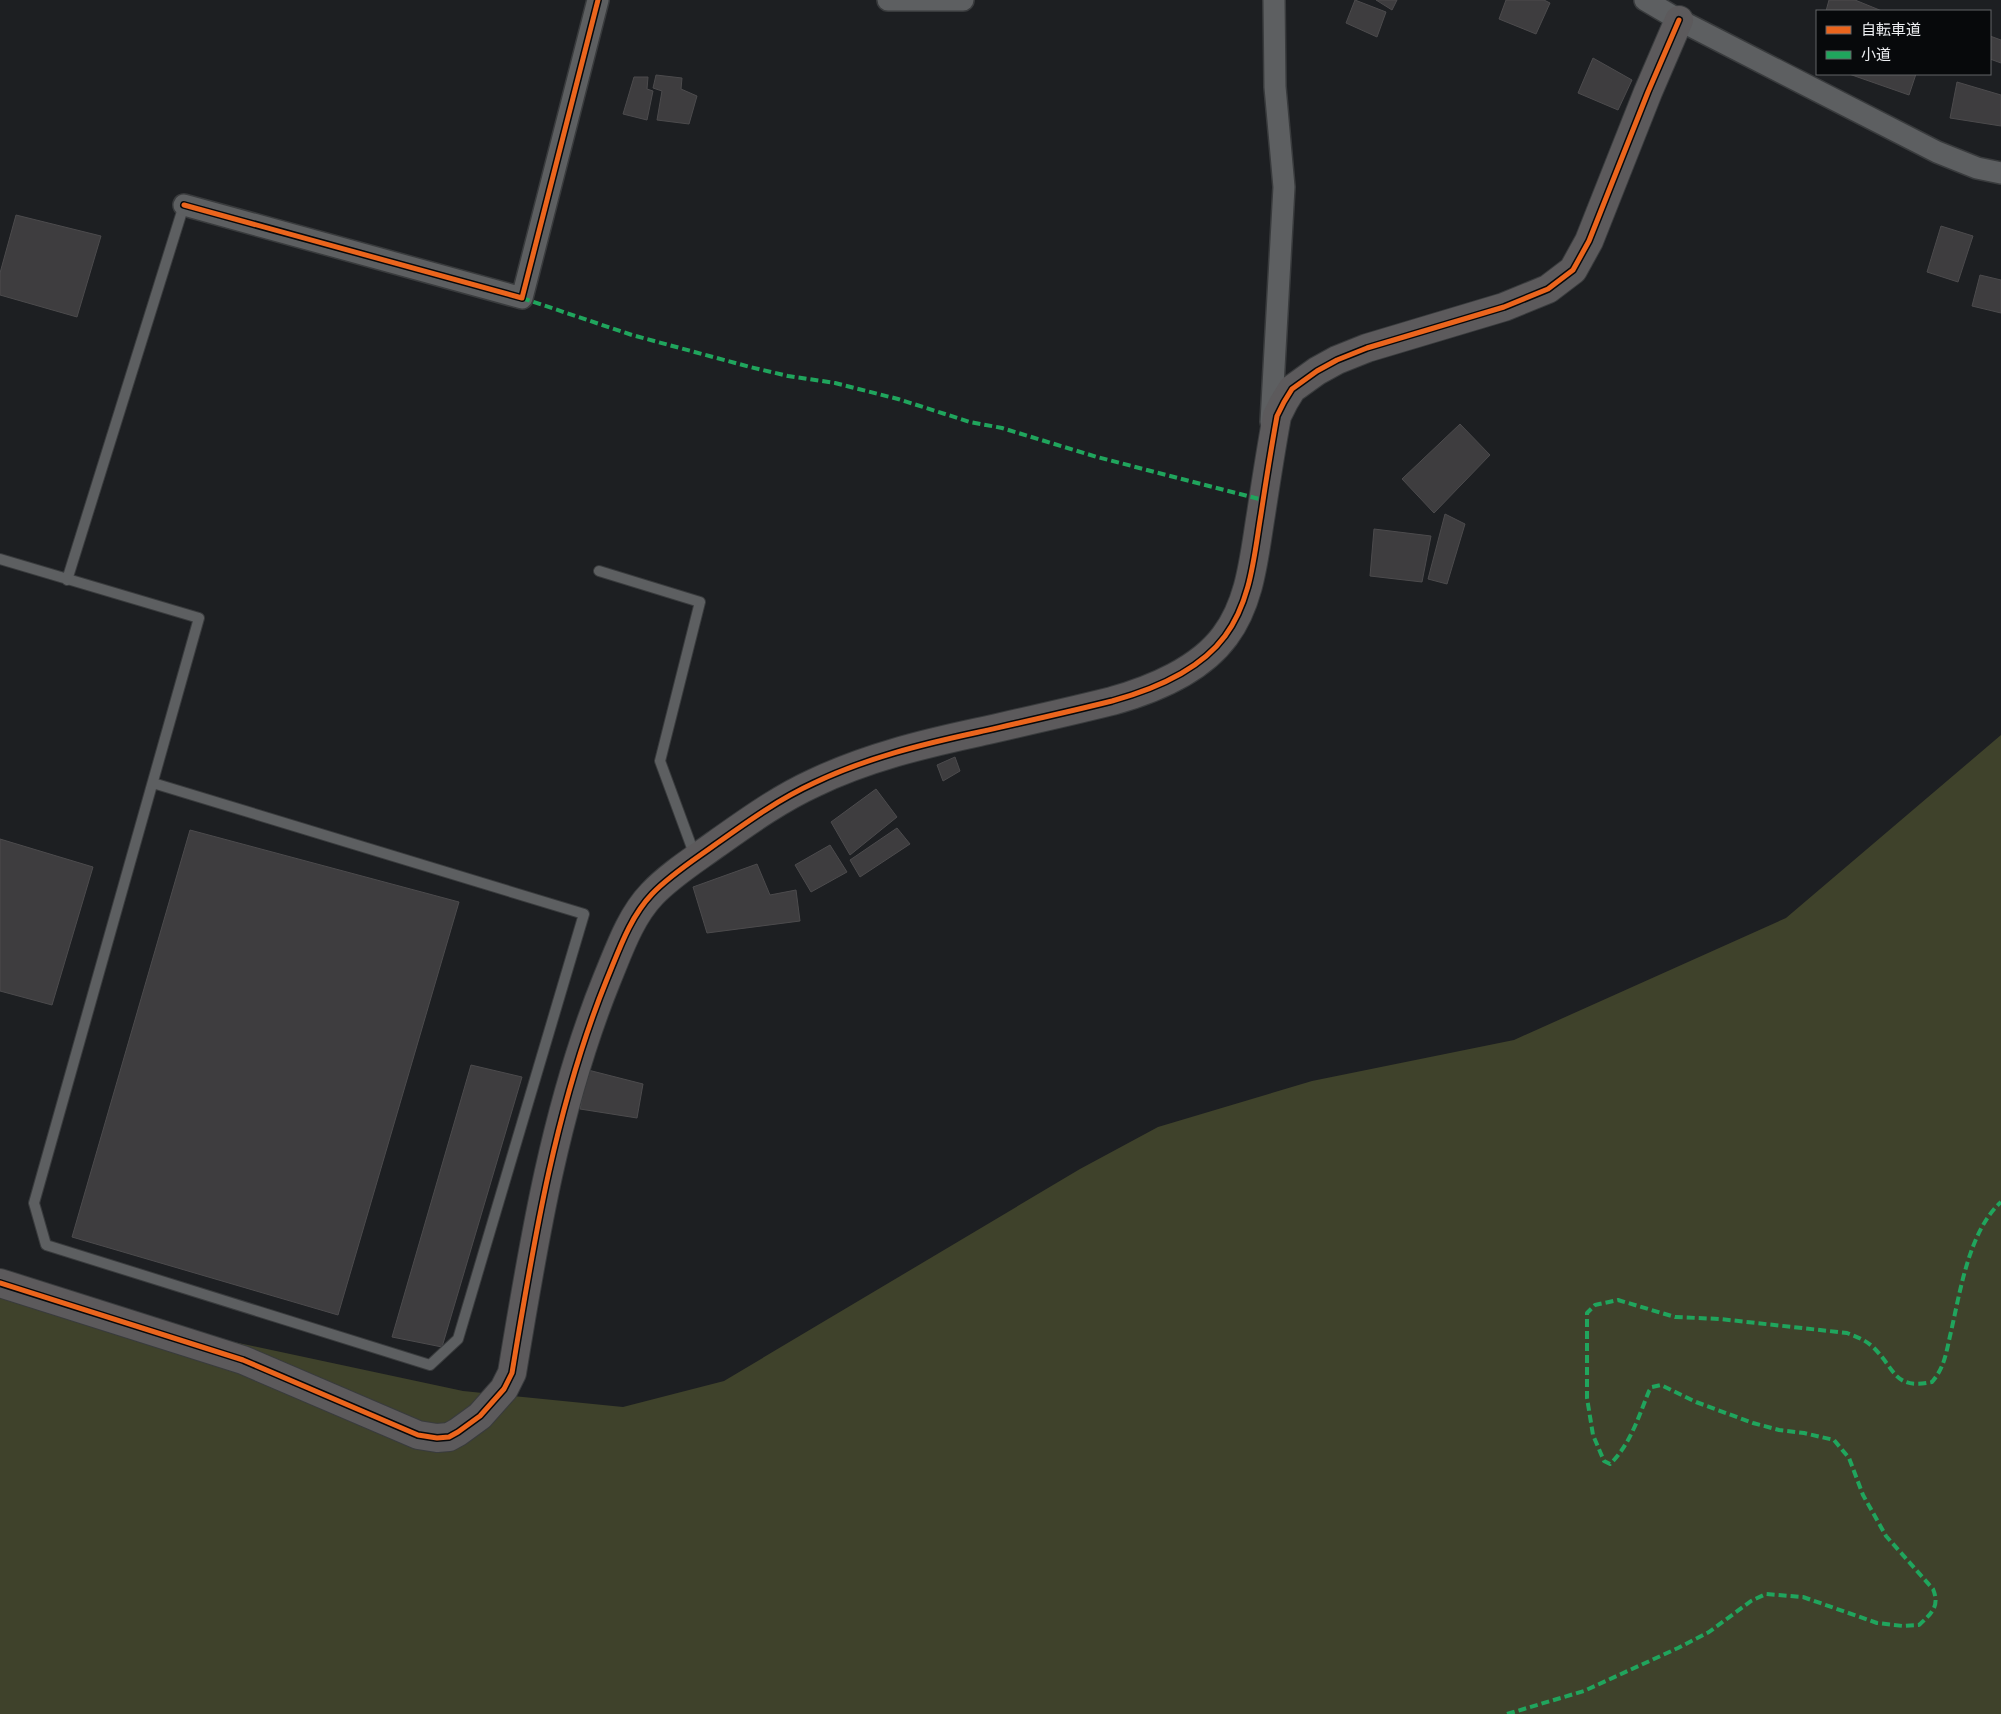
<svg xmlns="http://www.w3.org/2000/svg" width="2001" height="1714" viewBox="0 0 2001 1714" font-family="'Playfair Display','Noto Sans JP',serif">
	<rect width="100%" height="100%" fill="#1d1f22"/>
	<!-- green -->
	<path fill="#3f422b" d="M2001,735V1714H0V1286L136,1321L463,1391L623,1407L724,1381L1080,1169L1158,1127L1312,1081L1514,1040L1786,918Z"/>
	<!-- building -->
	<path fill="#3e3d3f" stroke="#4c4b4d" d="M1355,0L1386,12L1377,37L1346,23Z
		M1376,0H1397L1392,10Z
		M1506,0H1544L1550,3L1536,34L1499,19Z
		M1829,0H1855L1882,11H1826Z
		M1990,36L2001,40V63L1990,59Z
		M1593,58L1632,80L1618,110L1578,93Z
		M1849,74H1916L1909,95Z
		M656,75L682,78L681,89L697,96L689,124L657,120L662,91L653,88Z
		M634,77H648L647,89L653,91L647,120L623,114Z
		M1957,82L2001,95V126L1950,118Z
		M16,215L101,236L77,317L0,295V273Z
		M1941,226L1973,236L1958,282L1927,272Z
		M1980,275L2001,280V313L1972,306Z
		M1460,424L1490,455L1434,513L1402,479Z
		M1445,514L1465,524L1447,584L1428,579Z
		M1374,529L1431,536L1422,582L1370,576Z
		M955,757L960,771L943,781L937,765Z
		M876,789L897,817L850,855L831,822Z
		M897,828L910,844L860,877L850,860Z
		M190,830L459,902L338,1315L72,1237Z
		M0,839L93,867L52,1005L0,991Z
		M830,845L847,872L811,892L795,865Z
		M757,864L770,895L796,890L800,921L707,933L693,887Z
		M471,1065L522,1077L442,1347L392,1337Z
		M588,1070L643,1084L637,1118L580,1109Z"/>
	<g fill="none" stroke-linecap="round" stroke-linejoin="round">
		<!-- lane casing -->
		<g stroke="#393b3d" stroke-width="12">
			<path id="lane" d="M0,559L199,618L34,1203L46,1245L430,1365L458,1339L584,914L153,783
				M599,571L700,602L660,761L695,856
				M67,580L184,205"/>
		</g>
		<!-- street casing -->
		<g stroke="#393b3d" stroke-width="24">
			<path id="street" d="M888,0H963
				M1645,0L1679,20L1937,152L1977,168L2001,173
				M184,205L522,298L598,0
				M1271,422L1284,187L1275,87L1274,0"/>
		</g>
		<!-- secondary casing -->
		<g stroke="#393b3d" stroke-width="30">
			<path id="secondary" d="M0,1283L243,1360L418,1435L437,1438L449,1437L458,1432L480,1416L504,1389L512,1373C534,1239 556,1105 607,979C619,950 630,917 652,894C670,875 694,860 716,844C747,822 779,799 814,783C866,758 923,744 979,732C1023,722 1068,712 1112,701C1152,690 1200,670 1225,636C1251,601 1254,556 1261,514C1266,481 1271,449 1277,416L1284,402L1292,389L1317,371L1337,360L1367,348L1504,307L1548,289L1573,270L1589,241L1648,92L1679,20"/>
		</g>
		<!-- lane -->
		<use href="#lane" stroke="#5d5f61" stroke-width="10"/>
		<!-- street -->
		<use href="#street" stroke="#5d5f61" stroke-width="21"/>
		<!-- secondary -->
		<use href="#secondary" stroke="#5c5a5c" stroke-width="28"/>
		<!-- quiet -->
		<path stroke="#20a55d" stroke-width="4" stroke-dasharray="8 4" stroke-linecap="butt" d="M522,298L632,335L750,367L788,376L835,383L898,399L970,422L1002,428L1097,457L1263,500
			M1507,1714L1584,1691L1678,1648L1709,1632L1751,1601L1766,1594L1803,1597L1877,1623L1903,1626L1919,1625C1932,1613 1940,1606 1933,1589L1886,1536L1863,1495L1849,1458L1834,1440L1804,1433L1779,1430L1753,1423L1696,1402L1661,1385L1652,1387L1649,1391C1639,1416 1630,1445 1610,1464L1604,1461L1593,1435L1587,1398V1313L1595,1305L1618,1300L1675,1317L1720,1319L1847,1333C1857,1337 1866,1340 1874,1348C1896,1370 1894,1390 1932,1382C1944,1368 1946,1354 1950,1336C1960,1294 1968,1232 2001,1202"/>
		<!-- cycleway casing -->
		<g stroke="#07090b" stroke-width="8">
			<path id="cycleway" d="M184,205L522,298L598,0
				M0,1283L243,1360L418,1435L437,1438L449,1437L458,1432L480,1416L504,1389L512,1373C534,1239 556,1105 607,979C619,950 630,917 652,894C670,875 694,860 716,844C747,822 779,799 814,783C866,758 923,744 979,732C1023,722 1068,712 1112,701C1152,690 1200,670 1225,636C1251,601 1254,556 1261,514C1266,481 1271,449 1277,416L1284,402L1292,389L1317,371L1337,360L1367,348L1504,307L1548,289L1573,270L1589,241L1648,92L1679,20"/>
		</g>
		<!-- cycleway -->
		<use href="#cycleway" stroke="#eb651d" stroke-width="5"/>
	</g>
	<!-- legend -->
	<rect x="1816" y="10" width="175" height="65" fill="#07090b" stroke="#636567"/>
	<rect x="1826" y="26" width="25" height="8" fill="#eb651d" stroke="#636567"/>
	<text x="1861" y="35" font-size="15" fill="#edeff2">自転車道</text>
	<rect x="1826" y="51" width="25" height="8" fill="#20a55d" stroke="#636567"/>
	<text x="1861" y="60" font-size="15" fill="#edeff2">小道</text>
</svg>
